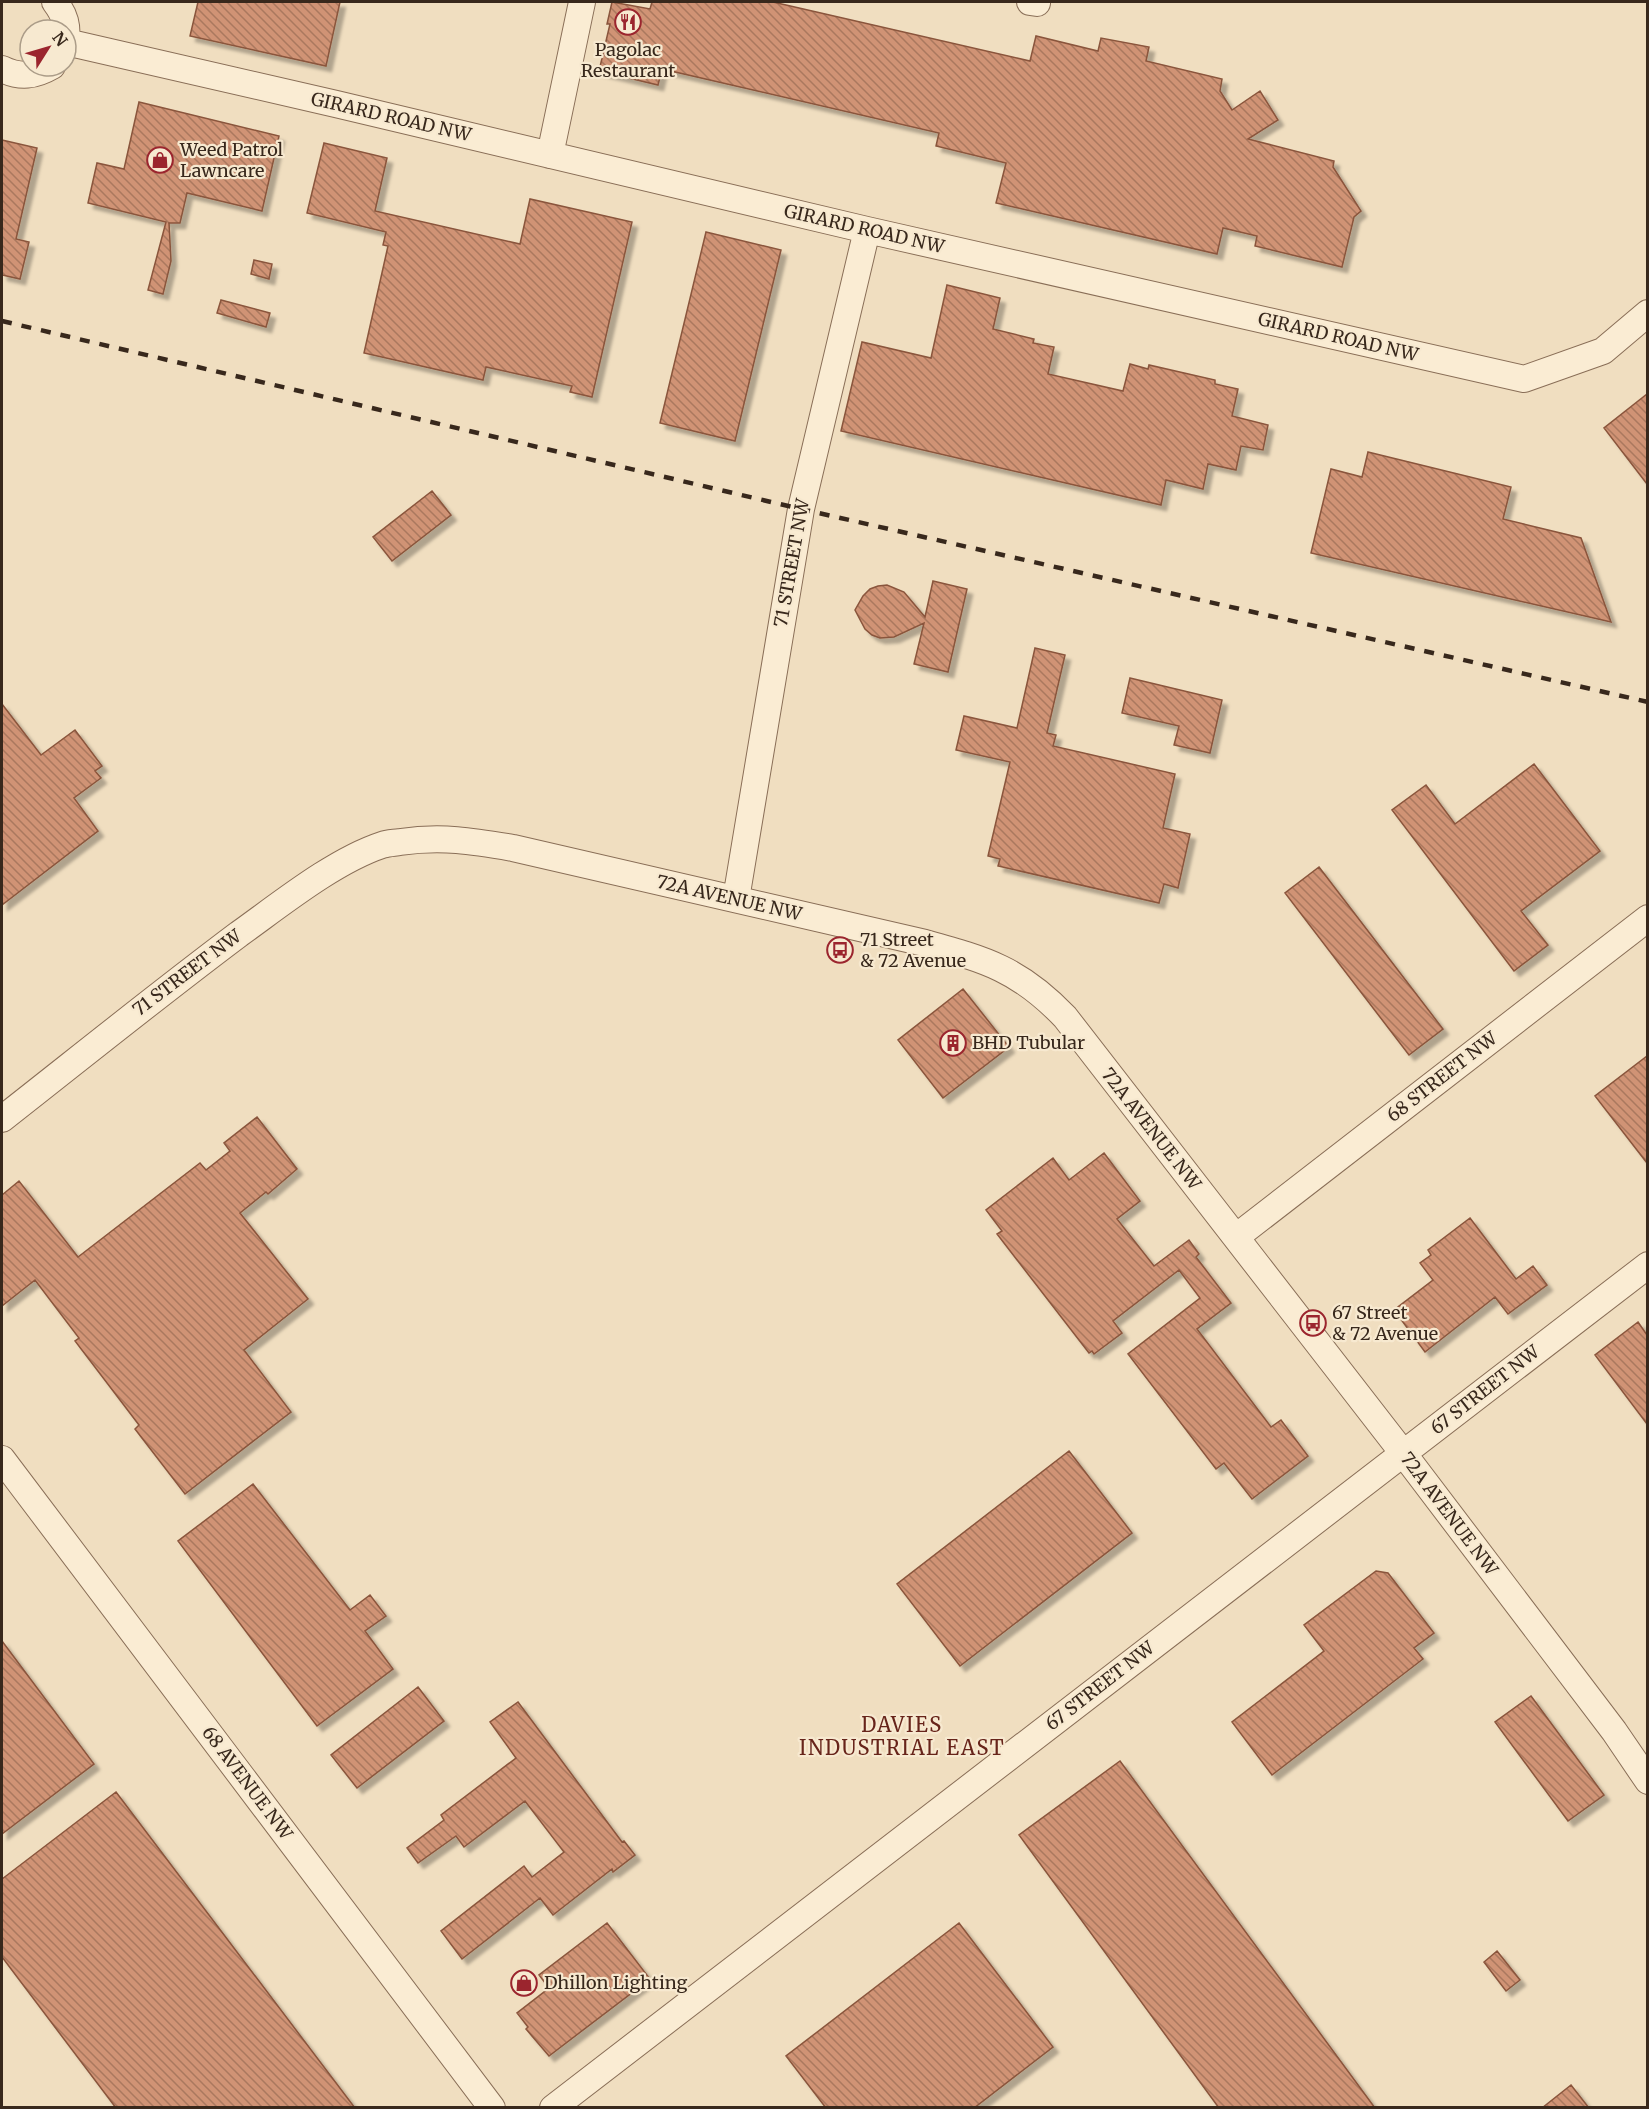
<svg xmlns="http://www.w3.org/2000/svg" width="1649" height="2109" viewBox="0 0 1649 2109" font-family="Merriweather,serif">
	<defs>
		<pattern id="building-back-hatch" width="6" height="6" patternUnits="userSpaceOnUse" patternTransform="scale(1.5)"><rect width="6" height="6" fill="#d09374"/><path d="M-1 5l2 2M0 0l6 6M5-1l2 2" fill="none" stroke="#aa785e"/></pattern>
		<filter id="shadow"><feDropShadow dx="5.5" dy="5.5" stdDeviation="1.5" flood-color="#0004"/></filter>
	</defs>
	<rect width="100%" height="100%" fill="#f0dec0"/>
	<!-- building -->
	<path fill="url(#building-back-hatch)" stroke="#8a553c" stroke-width="1.5" filter="url(#shadow)" d="M198,2H340L326,66L190,36Z
		M612,2L650,9L652,2H773L1030,61L1036,36L1098,51L1101,38L1149,47L1146,61L1222,79L1220,91L1232,110L1260,91L1278,120L1248,139L1334,161L1333,167L1361,211L1354,217L1342,267L1255,246L1257,236L1223,228L1217,254L996,203L1006,163L936,146L939,133L662,69L658,85L599,71L610,24H607Z
		M139,102L279,136L262,211L187,193L180,223H169L171,261L163,294L148,290L166,222L88,203L97,163L124,169Z
		M2,140L37,148L16,239L29,242L20,279L2,275Z
		M324,143L387,158L375,211L520,244L530,199L632,222L592,397L570,392L572,386L486,367L483,380L364,353L388,246L383,245L386,232L307,213Z
		M706,232L781,250L735,441L660,423Z
		M254,260L272,264L269,279L251,274Z
		M947,285L1000,298L993,329L1034,339L1033,343L1054,347L1048,374L1123,391L1130,364L1148,369L1149,365L1215,380V384L1238,389L1232,416L1268,425L1263,450L1241,446L1236,470L1208,464L1203,489L1166,480L1161,505L841,431L862,342L931,358Z
		M221,300L270,313L266,327L217,313Z
		M1647,394V484L1604,428Z
		M1368,452L1511,487L1503,519L1581,538L1611,622L1311,553L1331,469L1362,477Z
		M432,491L451,515L392,561L373,537Z
		M933,581L967,589L948,672L914,664L924,623L894,637L880,638L872,635L865,629L855,610L863,596L870,589L878,586L887,585L904,592L925,617Z
		M1035,648L1065,655L1047,733L1056,735L1053,746L1175,774L1163,828L1190,834L1178,888L1164,884L1159,903L998,866L1000,859L988,856L1010,762L956,750L964,716L1017,728Z
		M1130,678L1222,700L1210,753L1174,745L1179,726L1122,713Z
		M2,704L41,755L75,730L102,766L95,771L101,778L74,798L98,831L2,905Z
		M1534,764L1600,851L1521,911L1548,945L1514,971L1392,810L1426,785L1455,824Z
		M1319,867L1443,1029L1409,1055L1285,893Z
		M963,989L1009,1047L943,1098L898,1040Z
		M1647,1056V1163L1595,1096Z
		M257,1117L297,1169L268,1194L266,1192L240,1213L308,1299L244,1350L291,1412L185,1494L135,1429L139,1425L75,1341L79,1338L35,1280L2,1306V1195L19,1181L78,1257L200,1163L206,1170L230,1151L224,1143Z
		M1104,1153L1140,1201L1117,1219L1154,1266L1189,1240L1199,1254L1196,1257L1231,1303L1197,1329L1271,1427L1281,1420L1308,1456L1252,1499L1224,1463L1216,1469L1128,1354L1200,1298L1179,1270L1113,1321L1122,1333L1094,1354L1092,1351L1089,1353L997,1234L1002,1231L986,1210L1053,1158L1069,1180Z
		M1470,1218L1516,1279L1533,1266L1547,1285L1508,1314L1495,1297L1425,1352L1394,1310L1433,1280L1420,1263L1431,1255L1428,1250Z
		M1638,1322L1647,1335V1424L1595,1355Z
		M1069,1451L1132,1533L960,1666L897,1584Z
		M253,1484L350,1610L370,1595L386,1616L365,1631L393,1669L317,1726L178,1541Z
		M1376,1571L1388,1573L1434,1633L1414,1648L1423,1659L1272,1775L1232,1722L1324,1651L1304,1625Z
		M2,1641L94,1764L2,1834Z
		M418,1687L444,1721L357,1788L331,1755Z
		M1531,1696L1604,1795L1568,1821L1495,1722Z
		M518,1702L622,1842L624,1841L635,1855L613,1872L612,1869L553,1915L540,1898L462,1959L441,1931L524,1866L532,1877L564,1852L525,1801L464,1847L456,1836L418,1863L407,1848L444,1820L441,1815L516,1758L490,1722Z
		M1120,1761L1375,2108H1219L1019,1835Z
		M116,1792L355,2108H116L2,1957V1879Z
		M607,1923L650,1979L549,2056L526,2029L528,2027L517,2013L549,1988L539,1975Z
		M959,1923L1053,2047L974,2108H826L786,2056Z
		M1497,1951L1520,1980L1506,1991L1484,1962Z
		M1571,2085L1589,2108H1542Z"/>
	<g fill="none" stroke-linecap="round" stroke-linejoin="round">
		<!-- minor casing -->
		<g stroke="#896e57" stroke-width="28">
			<path id="minor" d="M55,2C65,15 68,26 66,43
				M1030,2L1037,3
				M66,42L336,104L867,230L1524,379L1603,351L1648,313
				M2,69C20,78 35,76 52,66
				M550,155L582,2
				M736,899L801,509L867,230
				M2,1119C81,1057 159,994 239,934C281,904 334,861 382,845C388,843 394,843 400,842C442,836 472,841 513,848L925,943C986,960 1019,969 1065,1017L1403,1453L1614,1731L1648,1781
				M1236,1237L1648,918
				M2,1459L492,2108
				M553,2108L1648,1265"/>
		</g>
		<!-- minor -->
		<use href="#minor" stroke="#faecd3" stroke-width="26"/>
		<!-- rail -->
		<path stroke="#38281c" stroke-width="4.5" stroke-dasharray="10 10" stroke-linecap="butt" d="M2,321L801,509L1648,702"/>
	</g>
	<!-- icons -->
	<defs>
		<g id="restaurant-ring" transform="scale(1.35)"><circle r="9.5" fill="#f7e9d0" stroke="#9b252e" stroke-width="1.5"/><path d="M-5-6h1v4h1v-4h1v4h1v-4h1v5L-1.5 .5V6h-2V.5L-5-1ZM5-6V6H3V1.5H1.5Q1.5-4 5-6Z" fill="#9b252e"/></g>
		<g id="shop-ring" transform="scale(1.35)"><circle r="9.5" fill="#f7e9d0" stroke="#9b252e" stroke-width="1.5"/><path d="M-5-2.5h2.3a2.7 3.5 0 0 1 5.4 0H5L5.5 6h-11ZM-1.5-2.5h3a1.5 2.3 0 0 0-3 0Z" fill="#9b252e"/></g>
		<g id="bus-ring" transform="scale(1.35)"><circle r="9.5" fill="#f7e9d0" stroke="#9b252e" stroke-width="1.5"/><path d="M-5-6H5V4H4V6H2V4H-2V6H-4V4H-5ZM-3.5-4V0h7V-4ZM-3.5 1.2v1.5H-2V1.2ZM2 1.2v1.5H3.5V1.2Z" fill="#9b252e"/></g>
		<g id="building-ring" transform="scale(1.35)"><circle r="9.5" fill="#f7e9d0" stroke="#9b252e" stroke-width="1.5"/><path d="M-4-6H4V6H1V3H-1V6H-4ZM-2.5-4.3h1.7v1.8h-1.7ZM.8-4.3h1.7v1.8H.8ZM-2.5-1h1.7V.8h-1.7ZM.8-1h1.7V.8H.8Z" fill="#9b252e"/></g>
	</defs>
	<g fill-rule="evenodd">
		<use href="#restaurant-ring" x="628" y="22"/>
		<use href="#shop-ring" x="160" y="160"/>
		<use href="#bus-ring" x="840" y="950"/>
		<use href="#building-ring" x="953" y="1043"/>
		<use href="#bus-ring" x="1313" y="1323"/>
		<use href="#shop-ring" x="524" y="1983"/>
	</g>
	<g text-anchor="middle" stroke-width="4.5" stroke-linejoin="round" paint-order="stroke">
		<!-- poi labels -->
		<g font-size="18" fill="#38281c" stroke="#f7e9d0" text-anchor="start">
			<text x="628" y="56" text-anchor="middle">Pagolac<tspan x="628" dy="21">Restaurant</tspan></text>
			<text x="180" y="156">Weed Patrol<tspan x="180" dy="21">Lawncare</tspan></text>
			<text x="860" y="946">71 Street<tspan x="860" dy="21">&amp; 72 Avenue</tspan></text>
			<text x="972" y="1049">BHD Tubular</text>
			<text x="1332" y="1319">67 Street<tspan x="1332" dy="21">&amp; 72 Avenue</tspan></text>
			<text x="544" y="1989">Dhillon Lighting</text>
		</g>
		<!-- street labels -->
		<g font-size="18" fill="#38281c" stroke="#f7e9d0">
			<text transform="translate(391 117) rotate(13)" y="6">GIRARD ROAD NW</text>
			<text transform="translate(864 229) rotate(13)" y="6">GIRARD ROAD NW</text>
			<text transform="translate(1338 337) rotate(13)" y="6">GIRARD ROAD NW</text>
			<text transform="translate(792 563) rotate(-80)" y="6">71 STREET NW</text>
			<text transform="translate(729 898) rotate(13)" y="6">72A AVENUE NW</text>
			<text transform="translate(187 973) rotate(-37)" y="6">71 STREET NW</text>
			<text transform="translate(1442 1077) rotate(-38)" y="6">68 STREET NW</text>
			<text transform="translate(1151 1129) rotate(52)" y="6">72A AVENUE NW</text>
			<text transform="translate(1485 1390) rotate(-38)" y="6">67 STREET NW</text>
			<text transform="translate(1449 1514) rotate(53)" y="6">72A AVENUE NW</text>
			<text transform="translate(1100 1686) rotate(-38)" y="6">67 STREET NW</text>
			<text transform="translate(247 1783) rotate(53)" y="6">68 AVENUE NW</text>
		</g>
		<!-- neighbourhood labels -->
		<g font-size="20" letter-spacing="1.5" fill="#67241a" stroke="#f7e9d0">
			<text x="902" y="1732">DAVIES<tspan x="902" dy="23">INDUSTRIAL EAST</tspan></text>
		</g>
	</g>
	<!-- border -->
	<rect width="1649" height="2109" fill="none" stroke="#38281c" stroke-width="6"/>
	<!-- north arrow -->
	<g transform="translate(48 48) rotate(53)"><circle r="28" fill="#f7e9d0" stroke="#ab9c88" stroke-width="1.5"/>
	<path d="M0-4.5L10 22L0 15L-10 22Z" fill="#9b252e"/>
	<text y="-9" font-size="16" font-weight="bold" text-anchor="middle" fill="#38281c">N</text>
	</g>
</svg>
